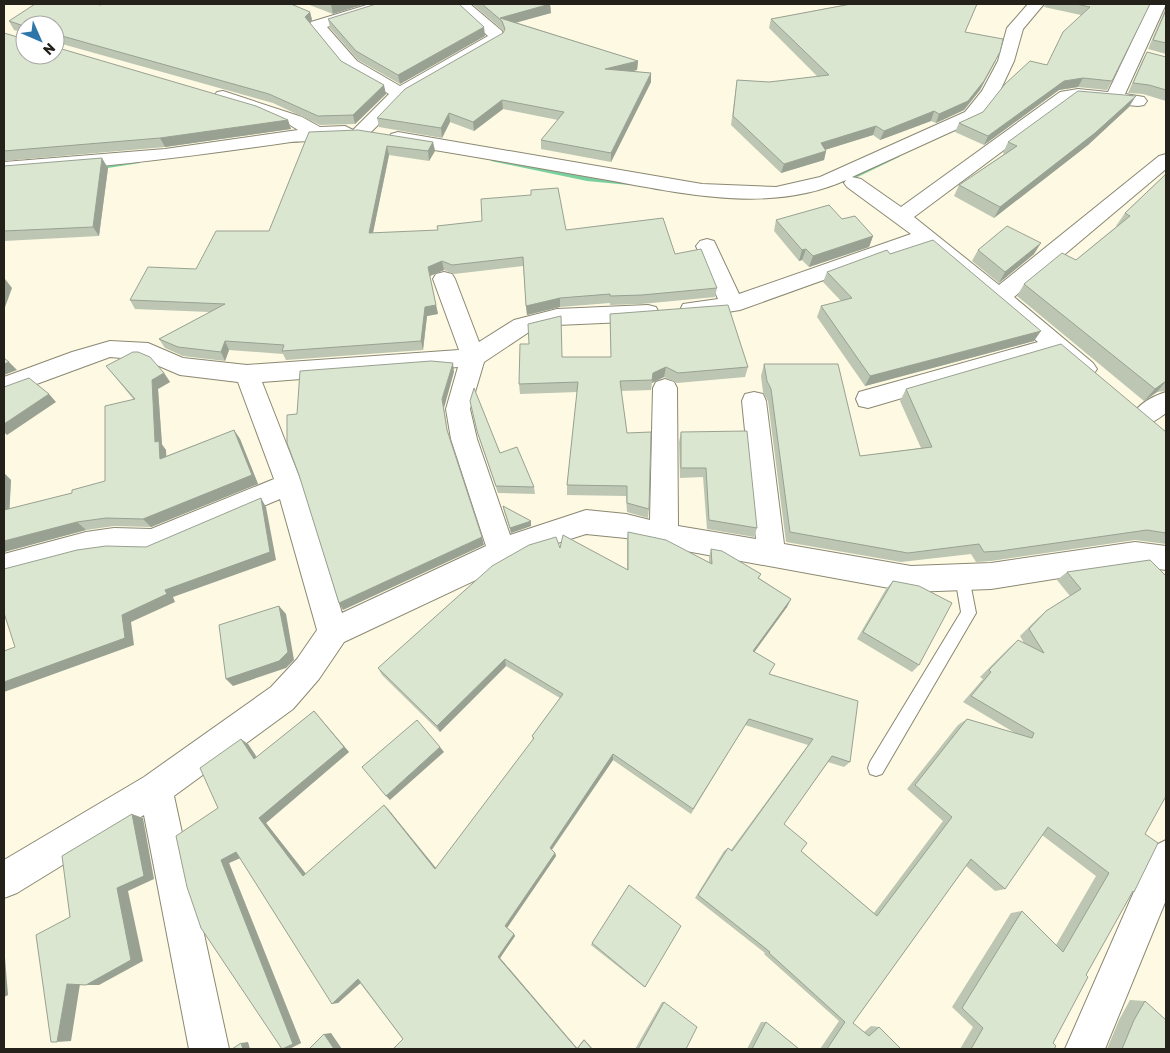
<svg xmlns="http://www.w3.org/2000/svg" width="1170" height="1053" viewBox="0 0 1170 1053" font-family="Rubik,sans-serif">
	<rect width="100%" height="100%" fill="#fdf9e2"/>
	<g fill="none" stroke-linecap="round" stroke-linejoin="round">
		<!-- stream -->
		<path fill="#7acf9f" fill-rule="evenodd" d="M897,154L900,156L899,157L845,183L838,181Z
			M493,158L587,177L629,181L633,183L629,185L587,181L491,161V159Z
			M138,160L140,161V163L95,170L91,168L95,166Z"/>
		<!-- lane casing -->
		<g stroke="#8b8873" stroke-width="2">
			<path id="lane" d="M962,571L967,573L969,577L976,613L882,774L876,776L870,774L868,768L870,762L961,612L955,577L957,573Z"/>
		</g>
		<!-- street casing -->
		<g stroke="#8b8873" stroke-width="2">
			<path id="street" d="M370,4H392L389,7L327,27L357,61L400,86L488,36L453,4H470L502,31L504,38L406,97L368,135L361,137L353,133C348,140 302,141 291,142C195,156 100,168 4,174V162L165,149L298,130L290,125L217,100L214,96L217,92L223,91L302,117L320,127L345,126L353,130L389,94L345,69L309,25L311,22Z
				M1028,4H1044L1023,29L1014,61L999,93L977,120L852,177L861,179L901,207L1060,92L1078,89L1108,92L1150,4H1166L1125,94L1144,97L1147,101L1144,105L1138,106L1071,100L914,217L999,285L1159,156L1166,154V169L1014,297L1093,363L1097,369L1093,375C1076,381 1065,365 1052,354L868,408L859,406L856,399L859,392L1038,342L924,244L740,310L691,318L683,316L680,310L683,304L718,299L696,246L700,241L707,239L714,241L739,294L911,234L847,187L844,183L846,180C764,217 669,190 585,176C523,165 460,154 398,144L391,142L389,138L391,134L398,132L702,184L776,187L820,177L965,112L982,91L998,61L1007,28Z
				M444,272L452,274L455,279L479,342L514,320L557,309L648,305L656,307L659,313L656,319L648,321L557,325L529,332L484,362L470,409L477,439L510,535L586,510L626,514L650,520L653,388L656,382L665,379L674,382L677,388L678,526L756,539L742,401L745,394L754,392L763,394L766,401L784,544L911,566L991,563L1135,542L1166,546V570L1135,566L991,589L911,592L664,547L626,538L586,534L529,552L512,563L344,642L319,679L293,709L174,796L229,1049H189L144,815L17,893L4,898V860L144,777L271,687L297,659L317,630L280,499L153,553L114,552L86,556L4,578V554L86,532L114,528L151,529L274,479L238,382L180,375L145,360L110,357L4,396V377L72,352L110,341L148,343L183,358L247,365L459,350L433,279L436,274ZM458,367L446,409L451,439L486,546L342,613L302,484L262,382Z
				M1166,392V413C1155,421 1148,427 1135,423L1132,416C1138,404 1153,396 1166,392Z
				M1166,840V900L1105,1049H1065L1154,846Z"/>
		</g>
		<!-- lane -->
		<use href="#lane" fill="#fff" fill-rule="evenodd"/>
		<!-- street -->
		<use href="#street" fill="#fff" fill-rule="evenodd"/>
	</g>
	<!-- wall -->
	<path fill="#bcc6b3" d="M307,4H365L333,14Z
		M472,4H550L551,13L515,22L638,61L637,70L633,71L651,73V82L611,162L541,149V140L558,120L503,109L474,131L450,122L442,138L379,127L377,118L503,33L504,31L503,30Z
		M843,4H977L965,32L996,61L980,90L964,110L936,123L931,121L880,140L873,135L825,150L826,151L824,160L781,173L731,125L737,80L769,82L818,77L769,28L771,19L844,5Z
		M1046,4H1150L1112,81L1107,90L1078,87L1059,90L984,145L955,132L959,123L983,112L1047,65L1081,15L1044,7Z
		M100,5L310,12L312,20L310,23L341,61L386,94L355,124L320,125L273,103L55,42V25L25,55L288,120L291,129L165,147L4,161V33L21,38V32L14,30L9,21Z
		M1166,7V54L1148,49Z
		M328,19L485,36L400,84L358,60L330,28Z
		M1147,52L1166,57V101L1143,94L1128,93L1142,61Z
		M1129,107L1088,145L994,218L954,196L959,185L1004,154L1003,153L1008,142Z
		M309,132L433,142L435,151L429,161L389,155L373,233L566,230L675,254L717,288L715,297L641,304L610,305V303L560,307L527,315L523,266L454,274L444,270L430,276L438,314L427,316L423,350L286,360L283,354L229,350L225,361L183,356L165,348L159,339L210,312L135,309L130,300L196,269L269,231Z
		M4,166L108,168L99,236L4,241Z
		M1166,174V391L1157,392L1144,401L1017,296L1024,284L1076,260L1117,226H1116L1125,213Z
		M842,219L873,236L869,247L809,267L802,260L799,261L774,231L776,220Z
		M978,250L1034,254L999,283L972,261Z
		M890,254L1034,341L865,386L817,317L821,306L841,301L823,282L827,272Z
		M610,314L748,367L745,377L677,383L664,377L652,383L651,390L621,391L627,433L649,509L648,518L627,512L626,496L567,495V485L577,392L520,394L519,384L611,357Z
		M764,364L860,456L921,448L900,401L906,389L1166,432V544L1135,540L991,561L976,562L971,554L901,562L786,542L768,401L763,392L761,376Z
		M106,366L164,373L170,382L158,389L162,444L166,450V456L234,430L240,439L258,484L151,527L114,526L86,530L4,552V473L11,480L9,509L72,493L105,481L134,400Z
		M472,409L500,453L534,487L535,494L498,493L479,438Z
		M681,432L757,528L754,537L707,529L703,477L680,478L679,442Z
		M503,506L531,526L511,533L504,511Z
		M628,532L709,562V557L711,549L761,574L759,578L791,599L787,607L754,652L769,674L850,762L844,767L828,762L784,824L801,851L874,913L943,821L907,789L958,725L967,719L1015,733L963,702L983,679L980,677L1010,647L1018,640L1024,643L1020,636L1037,619L1046,611L1070,596L1057,580L1067,572L1150,560L1145,834L1134,892H1132L1086,975L1053,1043L1054,1049H960L973,1027L952,1007L1011,913L1022,911L1056,945L1096,876L1042,835L1005,889L995,891L966,866L853,1023L864,1032L871,1026L879,1027L901,1049H820L839,1021L764,954L765,953L695,898L724,851L728,848L731,850L808,745L745,725L691,814L613,760L552,850L555,853L556,856L507,928L515,936L500,958L577,1048L584,1039L593,1049H393L403,1039L360,983L338,1003L240,858L229,863L301,1043L291,1048L201,928L218,808L248,744L257,757L314,711L349,752L266,823L306,874L388,809L436,868L533,740L532,736L560,698L506,666L440,732L382,675L378,668L560,548L627,570V540Z
		M893,581L919,665L912,672L857,639L886,589Z
		M592,943L645,987H644L591,945Z
		M1130,1000L1145,1001L1166,1049H1107L1119,1020Z
		M662,1002H664L686,1049H635Z
		M761,1022H766L799,1049H747Z"/>
	<!-- shaded-wall -->
	<path fill="#99a192" d="M335,4H365L333,14L331,5Z
		M550,4L551,13L504,26L502,21L500,18Z
		M310,12L312,20L308,26L305,17Z
		M484,27L485,36L400,84L398,75Z
		M1000,52L980,90L964,110L936,123L939,114Z
		M638,61L637,70L604,78L605,69Z
		M651,73V82L611,162V153Z
		M1083,78L1078,87L1059,90L984,145L988,136L1064,81Z
		M384,85L386,94L355,124L353,115Z
		M1136,96L1129,107L1088,145L994,218L1000,207Z
		M502,100L503,109L474,131L473,122Z
		M934,111L931,121L880,140L884,131Z
		M449,113L450,122L442,138L441,128Z
		M288,120L291,129L165,147L160,138Z
		M876,126L873,135L818,152L821,143Z
		M433,142L435,151L429,161L428,151Z
		M387,146L389,155L371,242L369,233Z
		M826,151L824,160L781,173L784,164Z
		M102,158L108,168L99,236L93,227Z
		M873,236L869,247L809,267L813,256Z
		M1041,243L1034,254L999,283L1005,272Z
		M806,249L802,260L799,261L802,250Z
		M442,261L444,270L430,276L428,267Z
		M5,279L12,288L4,310V282Z
		M560,298V307L527,315L526,306Z
		M436,305L438,314L427,316L423,350L421,341L425,307Z
		M1041,331L1034,341L865,386L870,376Z
		M225,341L229,350L225,361L221,352Z
		M9,362L17,370L4,375V364Z
		M453,363L454,372L444,408L449,439L442,399Z
		M666,367L664,377L652,383L653,373Z
		M164,373L170,382L158,389L162,445L166,450L167,468L160,459L155,442L152,380Z
		M1166,381L1157,392L1144,401L1155,389Z
		M49,394L56,402L7,435L4,432V424Z
		M234,430L240,439L258,484L151,527L143,519Z
		M4,473L11,480L9,520L4,516Z
		M261,498L266,507L276,560L173,597L175,602L131,622L134,645L4,692V682L122,615Z
		M531,521V526L511,533L510,528Z
		M77,522L86,530L4,552V541Z
		M482,537L484,545L343,610L339,603Z
		M791,599L787,607L750,658L753,651Z
		M279,606L286,614L294,660L286,668L233,686L226,679Z
		M505,659L506,666L440,732L437,726Z
		M314,711L349,752L266,823L310,879L303,876L259,818Z
		M241,739L248,744L261,764L254,759Z
		M440,747L444,752L390,800L386,796Z
		M613,754V760L550,852V848Z
		M384,805L388,809L439,872L435,869Z
		M132,814L143,818L154,879L128,891L143,961L99,985H86L117,888Z
		M236,852L245,856L229,863L301,1043L291,1048L283,1049L221,860Z
		M555,853L556,856L507,928L505,926Z
		M514,934L515,936L500,958L577,1048V1049L498,957Z
		M4,945L8,995L4,997Z
		M358,979L364,980L338,1003L332,1004Z
		M67,984H80L71,1041L57,1042Z
		M331,1033L342,1049H334L324,1034Z
		M248,1042L250,1049H243L241,1043Z"/>
	<!-- building -->
	<path fill="#dbe6d0" stroke="#99a192" d="M35,4H96L100,5L102,4H291L310,12L305,17L341,61L384,85L353,115L318,116L269,94L55,34V25H25V55H55V47L256,106L288,120L160,138L4,151V33L21,38V25L9,21Z
		M376,4H459L484,27L398,75L356,51L328,19Z
		M482,4H550L500,18L638,61L605,69L651,73L611,153L541,140L564,112L502,100L473,122L449,113L441,128L377,118L405,89L503,33L505,29L502,21Z
		M851,4H977L965,32L1003,39L1000,52L984,81L968,101L939,114L934,111L884,131L876,126L821,143L826,151L784,164L733,116L737,80L769,82L829,75L771,19Z
		M1076,4H1150L1112,81L1083,78L1064,81L988,136L959,123L983,112L1005,84L1030,61L1047,65L1063,32L1090,7Z
		M1166,10V43L1153,40Z
		M1147,52L1166,57V90L1149,85L1133,83Z
		M1078,91L1136,96L1095,133L1000,207L959,185L1017,146L1008,142Z
		M358,130L433,142L428,151L387,146L369,233L438,230L437,226L482,221L481,199L531,195V190L558,188L566,230L663,218L675,254L701,249L717,288L642,295L610,296V294L560,298L526,306L523,257L452,265L442,261L428,267L436,305L425,307L421,341L282,351L284,345L225,341L221,352L178,347L159,339L225,304L130,300L148,267L196,269L216,231H269L309,132Z
		M102,158L93,227L4,231V166Z
		M1166,174V381L1155,389L1024,284L1062,253L1076,260L1130,216L1125,213Z
		M829,205L842,219L855,216L873,236L813,256L806,249L802,250L776,220Z
		M1007,226L1041,243L1005,272L978,250Z
		M933,240L1041,331L870,376L821,306L852,298L827,272L887,250L890,254Z
		M728,305L748,367L678,373L666,367L653,373L652,380L620,381L627,433L651,432L649,509L627,503V486L567,485L578,382L519,384L520,344H529L528,324L561,316L562,357H611L610,314Z
		M1061,344L1166,432V533L1147,530L1000,551L984,552L979,544L908,553L790,532L771,389L767,381L764,364H838L860,456L932,447L906,389Z
		M133,352H138L150,357L164,373L152,380L155,442L159,441L160,459L234,430L252,475L143,519L106,518L77,522L4,541V510L72,493V490L105,481V406L135,399L106,366Z
		M4,358L9,362L4,364Z
		M431,361L453,363L442,399L447,430L482,537L339,603L299,475L287,443V415L297,414L300,371Z
		M29,378L49,394L4,424V387Z
		M474,388L500,453L517,447L534,487L496,486L477,431L470,401Z
		M747,431L757,528L709,520L706,468H681V432Z
		M261,498L270,552L165,590L167,594L122,615L125,638L4,682V651L15,647L4,613V569L77,550L106,546L146,547Z
		M503,506L531,521L510,528Z
		M628,532L666,540L712,564L711,549L722,551L761,574L758,578L791,599L753,651L775,664L769,674L858,701L850,762L832,756L784,824L807,843L801,851L877,916L952,817L915,785L967,719L1032,738L1034,733L971,696L991,672L989,670L1018,640L1044,653L1029,629L1046,611L1081,589L1067,572L1150,560L1166,576V796L1145,834L1158,843L1134,892L1133,891L1086,975L1088,977L1053,1043L1056,1046L1054,1049H971L983,1028L962,1008L1022,911L1063,952L1109,873L1048,827L1005,889L971,859L853,1023L869,1036L879,1027L901,1049H827L845,1022L769,953L770,952L698,895L728,848L732,851L813,739L749,719L693,809L613,754L550,848L555,853L505,926L514,934L498,957L577,1049H393L403,1039L358,979L332,1004L236,852L221,860L293,1044L282,1049L201,928L187,887L176,836L218,808L200,768L241,739L254,759L314,711L344,747L259,818L303,876L384,805L435,869L534,738L532,736L563,694L505,659L437,726L378,668L492,566L529,545L556,537L560,548L563,535L628,570Z
		M893,581L919,586L952,603L919,665L863,632Z
		M279,606L288,652L279,661L226,679L219,625Z
		M417,720L440,747L386,796L362,767Z
		M132,814L144,876L117,888L131,960L86,985L67,984L57,1042H51L36,935L70,917L62,856Z
		M629,885L681,926L645,987L592,943Z
		M1145,1001L1166,1020V1049H1122L1134,1020Z
		M664,1002L697,1027L686,1049H638Z
		M766,1022L799,1049H752Z
		M324,1034L334,1049H309Z
		M584,1040L592,1049H577Z
		M241,1043L243,1049H232Z"/>
	<!-- border -->
	<rect width="1170" height="1053" fill="none" stroke="#232119" stroke-width="10"/>
	<!-- north arrow -->
	<g transform="translate(40 40) rotate(135)"><circle r="24" fill="#ffffff" stroke="#a7a6a3"/>
	<path d="M0-4L9 19L0 12L-9 19Z" fill="#2e75aa"/>
	<text y="-8" font-size="14" font-weight="bold" text-anchor="middle" fill="#232119">N</text>
	</g>
</svg>
